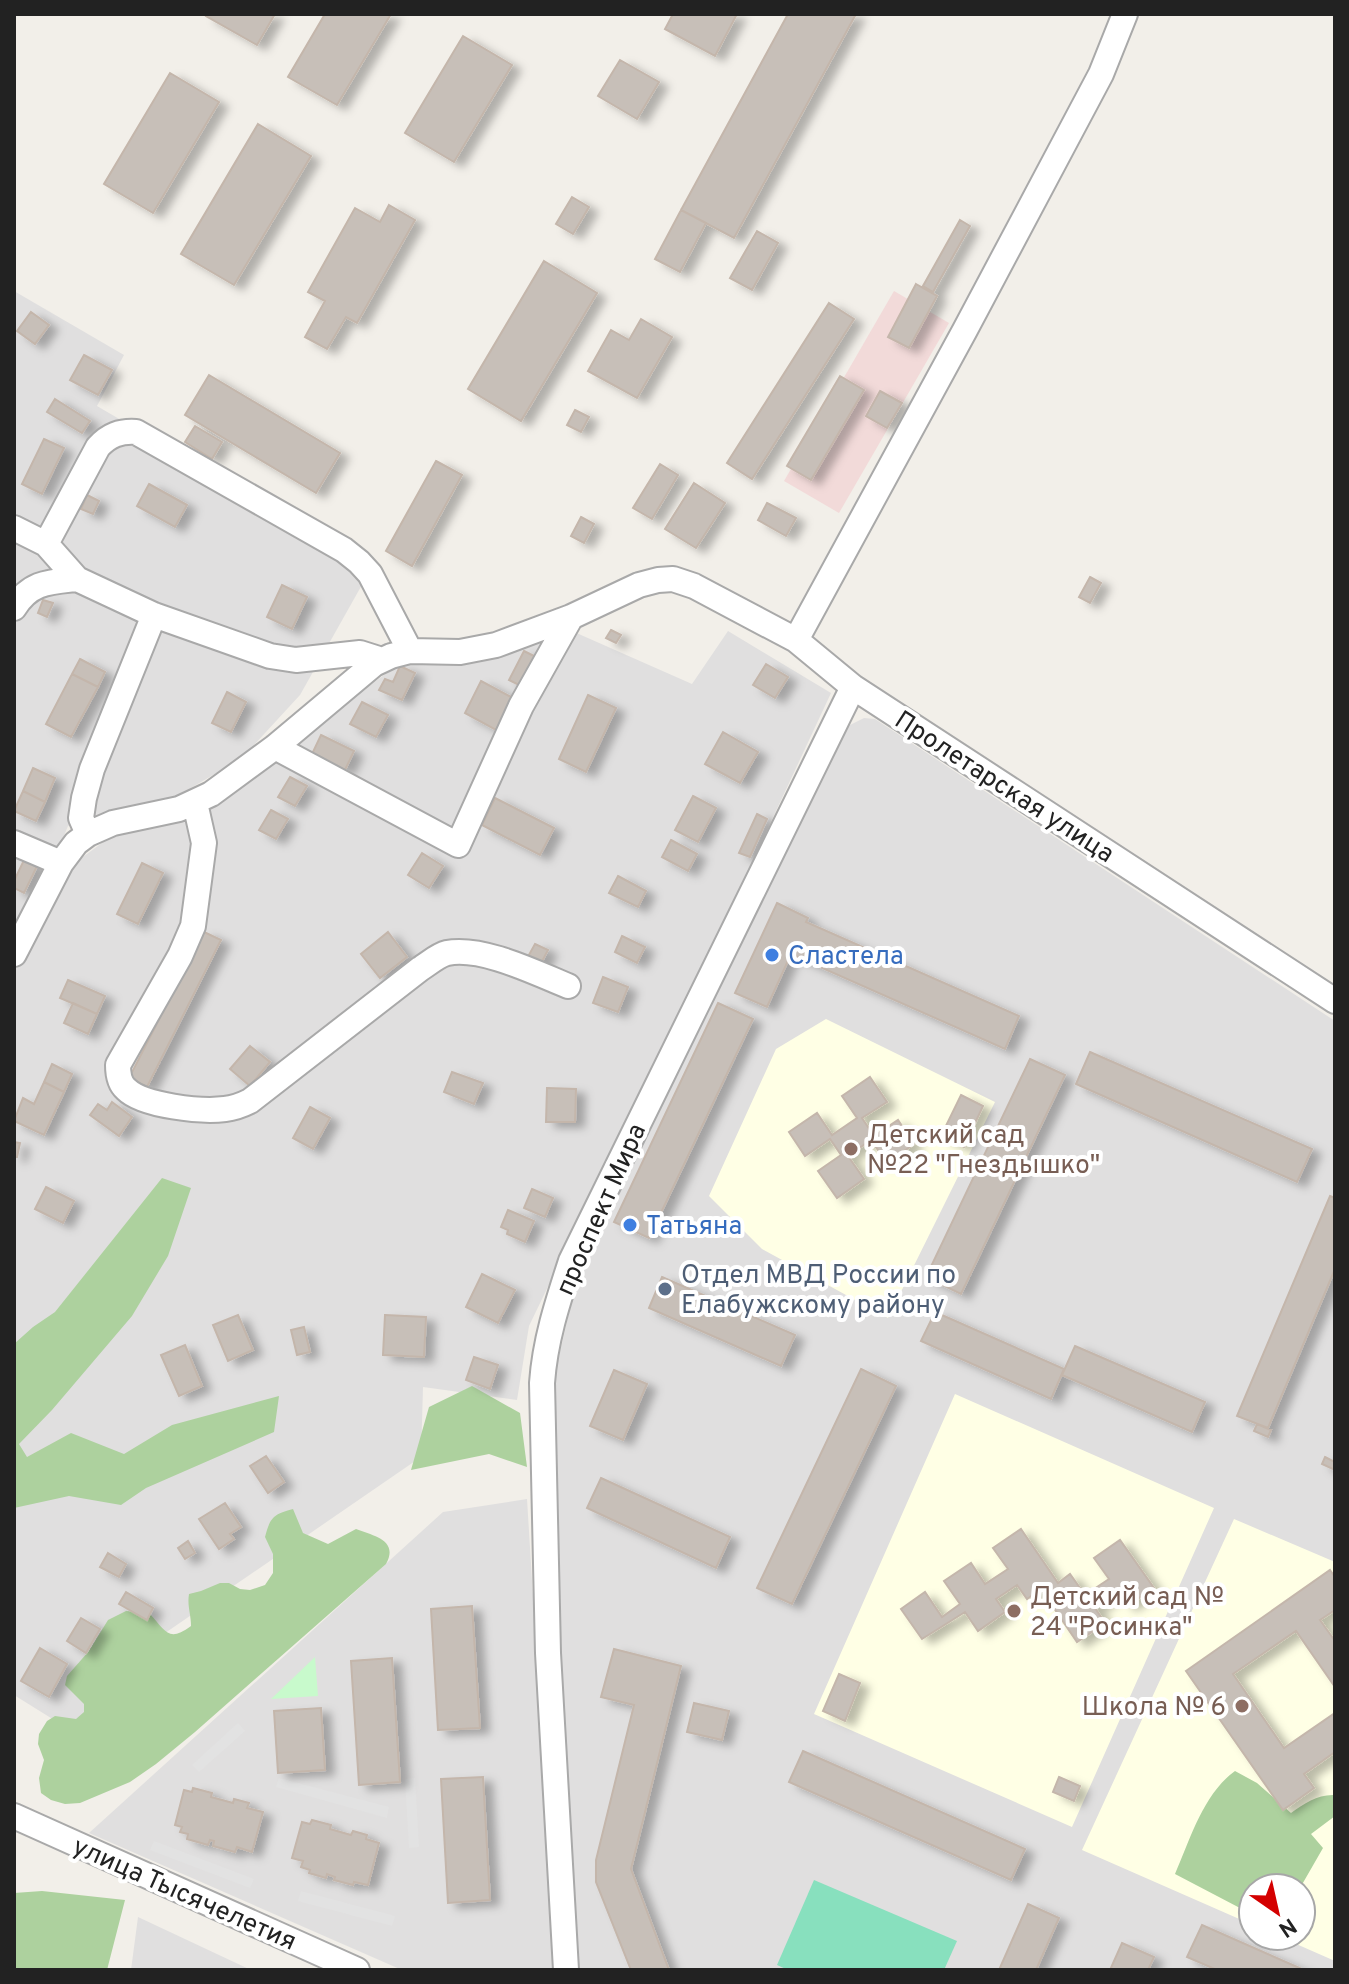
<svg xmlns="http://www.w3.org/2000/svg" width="1349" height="1984" viewBox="0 0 1349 1984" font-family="Overpass,sans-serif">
	<defs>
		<filter id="shadow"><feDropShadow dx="9" dy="5" stdDeviation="4" flood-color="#0004"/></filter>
	</defs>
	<rect width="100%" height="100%" fill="#f2efe9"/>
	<!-- residential -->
	<path fill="#e0dfdf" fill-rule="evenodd" d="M14,291L124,355L97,406L372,567L300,695L242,758L167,802L68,826L49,872L14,928Z
		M572,631L692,684L728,631L831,693L734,901L529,1326L517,1400L423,1387L421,1457L139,1651L75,1733L14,1695V972L72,865L110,837L183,820L409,657Z
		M864,718L875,719L1335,1021V1970H577L554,1559L555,1374L576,1282L770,878L846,727ZM1253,1888H1301V1936H1253Z
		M527,1499L556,1970H402L89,1833L443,1512Z
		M138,1917L251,1970H131Z"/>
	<!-- commercial -->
	<path fill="#f2dad9" d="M894,291L949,323L839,513L784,481Z"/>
	<!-- education -->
	<path fill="#ffffe5" d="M826,1019L995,1102L888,1318L762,1249L709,1196L776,1049Z
		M955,1394L1214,1508L1072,1827L814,1714Z
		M1234,1519L1335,1562V1961L1278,1936H1301V1888H1253V1925L1082,1850Z"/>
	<!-- forest -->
	<path fill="#add19e" d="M162,1178L191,1188L168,1256L132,1316L52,1410L19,1444L27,1457L71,1433L124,1454L172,1425L279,1396L274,1432L146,1488L121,1505L69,1496L14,1508V1344L33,1327L55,1312Z
		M472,1386L520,1413L527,1467L489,1454L411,1470L429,1407Z
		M293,1509L303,1533L328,1544L356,1529C374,1536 399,1540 386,1564L195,1732L156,1764L130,1782L80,1803L65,1804L51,1800L41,1793L39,1778L44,1760L38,1744L39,1734L47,1721L55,1716L76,1719L84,1712V1704L65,1685L67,1676L89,1651L108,1620L126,1611L149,1613C166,1631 168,1643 191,1626C191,1614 187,1606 189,1594L201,1591L220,1583H229L240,1589L250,1590L265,1585L273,1573V1554L265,1537C270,1518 273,1514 293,1509Z
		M1235,1771L1257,1783L1291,1813C1305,1803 1318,1794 1335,1795V1816L1311,1834L1323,1848L1300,1888H1253V1909L1238,1907L1175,1874C1190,1840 1203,1794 1235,1771Z
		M42,1891L125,1900L107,1970H14V1893Z"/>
	<!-- park -->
	<path fill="#c8facc" d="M315,1657L318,1696L271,1699Z"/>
	<!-- pitch -->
	<path fill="#88e0be" d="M814,1880L957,1941L944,1970H788L777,1965Z"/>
	<!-- parking -->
	<path fill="#e2e2e2" d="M238,1723L245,1731L199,1772L192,1765Z
		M279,1778L389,1807L387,1818L276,1787Z
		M415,1778L419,1847L409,1848L405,1779Z
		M154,1841L254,1879L250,1888L150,1850Z
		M301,1891L395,1916L392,1926L298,1901Z"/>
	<!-- building -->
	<path fill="#c7bfb8" stroke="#c4b6ab" stroke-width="2" filter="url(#shadow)" d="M207,14H275L257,45L206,16Z
		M325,14H391L337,105L288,77Z
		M673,14H737L715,56L665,29Z
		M788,14H856L734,238L681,210Z
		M463,36L512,65L454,162L405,133Z
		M620,60L659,82L637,119L598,96Z
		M170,73L219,102L153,213L104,184Z
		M258,124L311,156L234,285L181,254Z
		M572,197L589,207L573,234L556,224Z
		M389,205L415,220L357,323L346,317L327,349L305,337L325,301L308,292L355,208L380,222Z
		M681,210L706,223L680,272L655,259Z
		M960,220L970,226L933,292L923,286Z
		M757,231L778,243L752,290L730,278Z
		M544,261L597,293L521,421L468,389Z
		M916,284L937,296L909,348L888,337Z
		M829,303L854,319L752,479L727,463Z
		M31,312L49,325L35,344L17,331Z
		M641,319L672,337L637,398L588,371L611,330L629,340Z
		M84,355L112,370L98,395L70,380Z
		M209,375L340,453L316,493L185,415Z
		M840,376L864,390L811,480L787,466Z
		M880,391L902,403L887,428L866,416Z
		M55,399L90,421L82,433L47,412Z
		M575,410L589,417L581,432L567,425Z
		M195,426L222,442L212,459L185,442Z
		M44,439L64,448L42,494L22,484Z
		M436,461L462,475L412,566L386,551Z
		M660,464L678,475L652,519L633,508Z
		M694,483L725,503L696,548L665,529Z
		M149,484L187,505L175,527L137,506Z
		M87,495L99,501L93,514L81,509Z
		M767,503L796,518L786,536L758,520Z
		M581,517L594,524L584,543L571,536Z
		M1090,577L1101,583L1090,603L1079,597Z
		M282,585L307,597L292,629L267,617Z
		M43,600L53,603L47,617L38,613Z
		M611,630L621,635L616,643L606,638Z
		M524,651L540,659L525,688L509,680Z
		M80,659L105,672L98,687L72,674Z
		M766,664L788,677L775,698L753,685Z
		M400,666L415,673L402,700L379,690L385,679L393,682Z
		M72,674L98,687L71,737L46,724Z
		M481,681L513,698L496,730L465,713Z
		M227,692L246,702L231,732L212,723Z
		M588,695L616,708L586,772L559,759Z
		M362,702L388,715L376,737L350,724Z
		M723,732L758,752L740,783L705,764Z
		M321,735L354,751L345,770L312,754Z
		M33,768L55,778L45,802L23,791Z
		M290,777L307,786L295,806L278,797Z
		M23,791L45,802L36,821L14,811Z
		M693,796L716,808L698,842L675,830Z
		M495,798L554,828L540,855L482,825Z
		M271,810L288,819L276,839L259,830Z
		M757,814L767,819L750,857L739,853Z
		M671,840L697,854L688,871L662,857Z
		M422,853L443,866L429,888L408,875Z
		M25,858L38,864L24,893L14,888V881Z
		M142,863L163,873L138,924L117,914Z
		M618,876L646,891L638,907L609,893Z
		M777,903L808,918L806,922L1019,1016L1005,1049L791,954L767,1007L735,993Z
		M204,932L221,940L147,1087L129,1078Z
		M388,932L407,957L380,978L361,954Z
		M622,936L645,947L637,963L615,952Z
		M535,944L548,950L538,969L525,962Z
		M603,977L628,987L618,1012L593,1003Z
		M68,980L105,996L97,1014L60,998Z
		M73,1003L97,1014L88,1034L64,1023Z
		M718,1003L753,1019L649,1238L614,1222Z
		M250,1046L270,1062L250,1086L230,1069Z
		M1090,1052L1312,1149L1297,1182L1076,1084Z
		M1030,1059L1065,1075L961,1294L926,1277Z
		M52,1064L72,1074L64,1092L44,1082Z
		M452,1072L483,1083L474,1104L444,1092Z
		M870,1077L887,1102L862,1118L874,1136L898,1120L914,1144L887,1163L871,1140L848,1156L864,1179L837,1198L818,1171L841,1155L830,1139L805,1156L789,1132L817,1113L832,1135L857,1118L842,1096Z
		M44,1082L64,1092L44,1135L14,1121L23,1098L34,1104Z
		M547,1088L576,1089L575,1122H546Z
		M961,1095L983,1106L964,1147L941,1136Z
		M112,1102L132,1117L119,1136L90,1115L98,1104L107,1110Z
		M310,1107L330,1118L313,1149L293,1138Z
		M14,1142L20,1143L17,1157H14Z
		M46,1187L74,1201L63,1223L35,1209Z
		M532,1189L553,1198L545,1217L524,1208Z
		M1330,1196L1335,1198V1269L1268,1428L1237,1416Z
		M508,1210L534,1221L525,1242L507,1234L508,1230L501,1227Z
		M482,1274L515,1290L498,1323L466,1307Z
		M662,1277L795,1335L781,1366L649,1308Z
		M935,1312L1064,1369L1051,1399L921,1341Z
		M238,1315L253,1350L228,1361L213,1325Z
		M385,1315L426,1317L424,1357L383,1355Z
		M304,1327L310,1352L297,1355L291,1330Z
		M185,1345L202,1386L179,1396L161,1355Z
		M1075,1346L1205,1402L1192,1432L1062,1375Z
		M474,1357L498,1365L490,1389L466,1380Z
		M861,1369L896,1386L792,1604L757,1588Z
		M614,1370L647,1384L623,1440L590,1426Z
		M1257,1424L1271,1430L1268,1437L1254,1431Z
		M266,1456L284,1482L268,1493L250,1466Z
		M1325,1457L1335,1462V1470L1322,1464Z
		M601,1478L730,1537L716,1568L587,1508Z
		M225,1503L241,1527L230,1534L234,1539L219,1549L199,1519Z
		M1021,1529L1058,1583L1070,1574L1085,1595L1109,1579L1094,1558L1120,1540L1154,1588L1127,1606L1118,1592L1095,1608L1105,1623L1077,1642L1041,1589L1027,1599L1017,1585L996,1599L1005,1612L978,1631L965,1612L922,1639L901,1609L925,1592L942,1617L960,1604L944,1581L971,1563L985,1584L1008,1569L993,1548Z
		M188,1541L195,1553L185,1559L178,1548Z
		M108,1553L126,1564L119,1577L100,1567Z
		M1330,1570L1335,1577V1610L1320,1620L1335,1641V1687L1296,1631L1233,1674L1284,1748L1335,1713V1752L1304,1774L1314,1788L1283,1810L1186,1671Z
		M126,1592L153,1608L147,1620L119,1604Z
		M472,1606L480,1728L438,1730L431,1609Z
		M81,1618L100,1629L86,1653L67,1641Z
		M40,1648L67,1664L49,1697L21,1681Z
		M614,1649L681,1666L631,1869L669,1970H631L596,1882V1860L634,1705L601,1697Z
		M392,1658L400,1782L359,1785L351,1661Z
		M839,1674L860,1683L845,1721L823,1711Z
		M694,1703L729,1711L722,1740L687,1732Z
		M321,1708L325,1770L278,1773L274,1711Z
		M803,1751L1025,1849L1011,1880L789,1782Z
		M483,1777L490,1900L448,1903L441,1779Z
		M1059,1777L1080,1786L1074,1801L1053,1792Z
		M193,1788L212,1793L211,1797L233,1803L234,1799L249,1803L247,1808L263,1812L252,1852L237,1847L235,1852L213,1846L214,1841L210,1840L208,1845L187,1839L188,1834L180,1832L182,1827L175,1825L184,1790L192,1792Z
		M312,1820L331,1825L330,1829L351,1835L353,1831L367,1835L366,1839L379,1843L368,1885L354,1882L353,1885L334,1880L335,1877L327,1874L326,1878L309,1873L310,1870L301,1867L303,1861L292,1858L302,1822L310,1824Z
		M1028,1904L1059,1918L1036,1970H999Z
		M1202,1925L1304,1970H1217L1187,1957Z
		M1122,1943L1154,1957L1148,1970H1110Z"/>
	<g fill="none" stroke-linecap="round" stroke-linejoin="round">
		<!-- minor casing -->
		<g stroke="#a9a9a9" stroke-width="28">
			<path id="minor" d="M14,528L46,544L77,579L154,615L270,656L296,660L360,653L382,660
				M46,544L98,447C109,435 120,431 136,432L344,550L359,562L370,574L410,651
				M14,608C30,582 49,582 77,579
				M796,640L965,330L1101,74L1125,14
				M275,747L458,845L521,706L571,617
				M195,803L204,843L193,926L180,956L118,1065C118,1074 119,1083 126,1089C143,1106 202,1112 225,1109C234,1108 242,1105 250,1101L420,969C428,964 438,955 447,953C482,946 536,973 568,986
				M88,834L81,818L84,798L92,769L154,615
				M14,843L61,863
				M14,954L61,863L76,843L88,834L113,823L179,809L211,794L275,747L374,664L391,656L410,651L460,652L496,645L571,617L639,585L658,580L673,579L694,586L796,640L853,687L1335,1001
				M14,1816L357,1970
				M566,1970L548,1653L542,1383C545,1340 558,1301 571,1261L853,687"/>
		</g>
		<!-- minor -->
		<use href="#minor" stroke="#fff" stroke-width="24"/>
	</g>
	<!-- markers -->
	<g fill="#3f7fe0" stroke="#fff" stroke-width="3">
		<circle cx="772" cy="955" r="8"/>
		<circle cx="630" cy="1225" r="8"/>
	</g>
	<g fill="#8d6e63" stroke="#fff" stroke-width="3">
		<circle cx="851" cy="1149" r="8"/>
		<circle cx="1014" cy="1611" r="8"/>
		<circle cx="1242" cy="1706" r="8"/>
	</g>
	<circle fill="#5c6f8a" stroke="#fff" stroke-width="3" cx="665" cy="1289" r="8"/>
	<g text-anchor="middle" stroke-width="8" stroke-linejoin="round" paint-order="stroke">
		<!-- street labels -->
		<g font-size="26" fill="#222" stroke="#fff">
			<text transform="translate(1005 786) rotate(33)" y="9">Пролетарская улица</text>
			<text transform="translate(600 1209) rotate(-66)" y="9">проспект Мира</text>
			<text transform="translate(185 1893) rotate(24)" y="9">улица Тысячелетия</text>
		</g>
		<!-- shop labels -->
		<g font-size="26" fill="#366cbe" stroke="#fff" text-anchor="start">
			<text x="788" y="964">Сластела</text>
			<text x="646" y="1234">Татьяна</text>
		</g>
		<!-- education labels -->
		<g font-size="26" fill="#785e54" stroke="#fff" text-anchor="start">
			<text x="867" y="1143">Детский сад<tspan x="867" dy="30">№22 "Гнездышко"</tspan></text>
			<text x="1030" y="1605">Детский сад №<tspan x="1030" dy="30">24 "Росинка"</tspan></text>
			<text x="1226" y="1715" text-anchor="end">Школа № 6</text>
		</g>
		<!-- service labels -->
		<g font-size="26" fill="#4e5e75" stroke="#fff" text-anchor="start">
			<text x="681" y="1283">Отдел МВД России по<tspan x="681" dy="30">Елабужскому району</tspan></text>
		</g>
	</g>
	<!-- border -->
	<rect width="1349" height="1984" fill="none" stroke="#222222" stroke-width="32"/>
	<!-- north arrow -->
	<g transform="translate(1277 1912) rotate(146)"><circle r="38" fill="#ffffff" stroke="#a7a7a7" stroke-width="2"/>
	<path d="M0-6L14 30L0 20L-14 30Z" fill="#d40000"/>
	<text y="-12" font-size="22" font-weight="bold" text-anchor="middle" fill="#222222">N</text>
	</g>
</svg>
